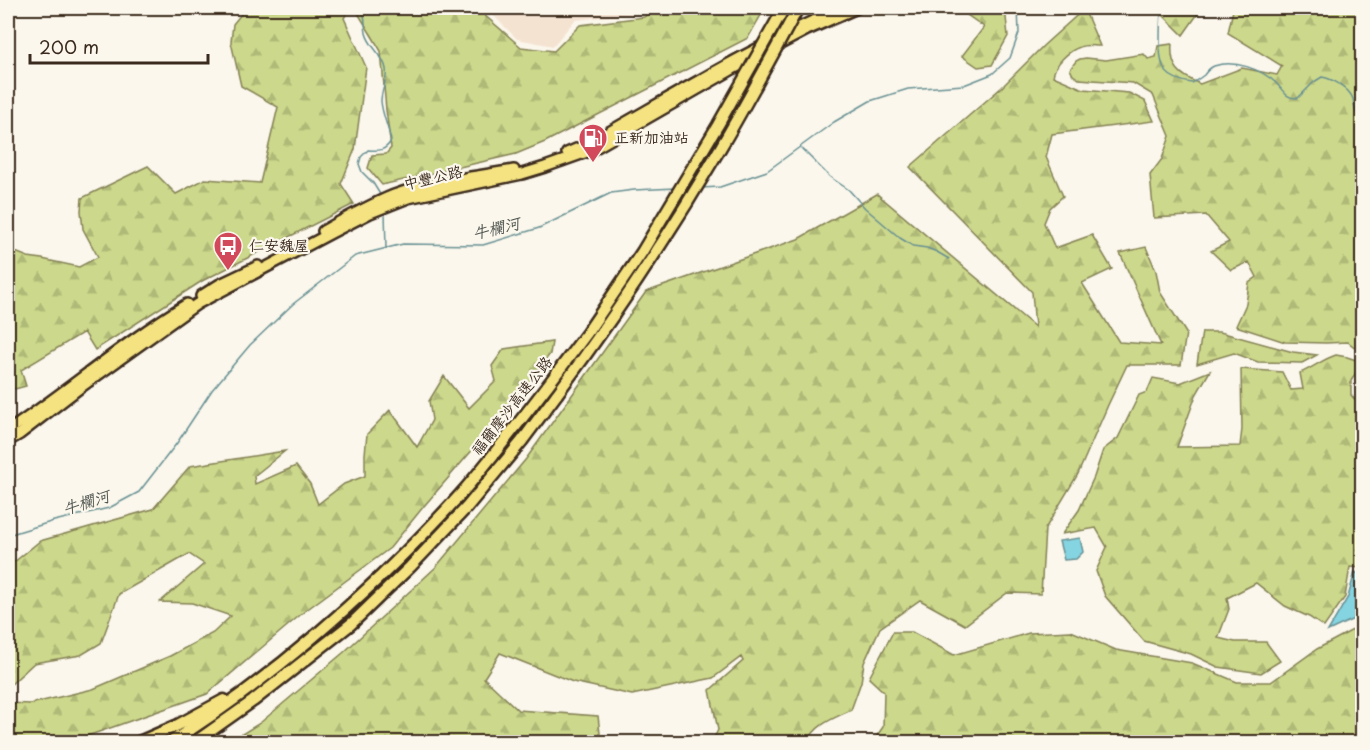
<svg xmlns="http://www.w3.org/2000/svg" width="1370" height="750" viewBox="0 0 1370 750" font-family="'Playpen Sans','LXGW WenKai TC',sans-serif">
	<defs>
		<pattern id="forest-firs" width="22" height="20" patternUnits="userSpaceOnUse" patternTransform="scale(1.5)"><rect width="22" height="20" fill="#ccd88b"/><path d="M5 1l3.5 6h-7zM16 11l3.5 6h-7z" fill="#b0ba78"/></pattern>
	</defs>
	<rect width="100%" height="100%" fill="#fbf7ec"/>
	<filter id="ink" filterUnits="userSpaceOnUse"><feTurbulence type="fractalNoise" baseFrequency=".0167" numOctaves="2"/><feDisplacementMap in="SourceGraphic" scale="12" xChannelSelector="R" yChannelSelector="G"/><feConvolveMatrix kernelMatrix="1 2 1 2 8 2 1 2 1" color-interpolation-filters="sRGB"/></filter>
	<g filter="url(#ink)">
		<!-- built -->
		<path fill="#f5e3d2" d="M484,8H645L638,13L575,20L553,46L517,39L486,8Z"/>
		<!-- forest -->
		<path fill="url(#forest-firs)" stroke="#848154" stroke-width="1.5" d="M246,8H460L470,13L483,14L521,47L554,51L580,25L644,17L655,8H765L748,38L545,142L516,154L382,185L368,168L372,155L386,154L391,148L386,110L381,51L358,13H347L344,18L366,67L355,149L341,184L354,204L202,281L95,350L84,332L21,370L26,386L15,389L8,384V249L28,257L42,259L79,267L98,257L83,229L81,211L82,198L148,166L176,194L205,179L260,183L278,107L241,86L231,42L233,24Z
			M957,8H1005L1008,36L992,65L978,67L962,56L984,27Z
			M1156,8H1202L1183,35Z
			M1231,8H1362V353L1348,342L1326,343L1285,342L1236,326L1246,304L1249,283L1257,277L1249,262L1231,270L1211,251L1229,242L1206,215L1154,218L1150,175L1162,159L1170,136L1153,95L1133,83L1079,79L1073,75L1070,69L1076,61L1080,59L1086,58L1106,60L1144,54L1148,59L1156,57L1158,46L1172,44C1170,67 1179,75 1200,84L1242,68L1277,75L1282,66L1228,33L1233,10Z
			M1084,9L1100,46C1093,46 1085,44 1080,47C1068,51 1055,64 1053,76L1083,89L1129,93L1145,101L1154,121L1052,134L1046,157L1063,196L1050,208L1044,223L1055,248L1092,235L1112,269L1082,283L1119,342L1161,345L1120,253L1146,247L1156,271L1160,292L1186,333L1181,365H1127L1108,405L1078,474L1045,529L1041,594L1007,593L965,625L920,600L880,628L864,663L861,682L851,710C835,718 815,724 808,742H712L718,730L710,690L743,661L741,657L713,678L632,695L573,682L500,653L484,678L518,710L598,716L601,742H306L298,737L289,742H229L260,723L343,653L436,567L526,459L646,292L798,239L877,194L1035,327L1032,292L910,167L1002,87L1044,45Z
			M1202,332H1220L1293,352L1317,355L1302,363L1258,362L1234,353L1197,364Z
			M552,342L550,354L513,403L424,506L390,548L305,611L207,694L76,740L8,742V703L30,704L93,689L170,656L213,633L231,616L192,603L160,602L204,564L189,554L119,594L101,643L81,655L34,663L8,687V567L40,541L153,509L190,466L285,451L254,476L255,484L296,466L310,484L318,504L344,484L365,476V454L367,434L390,410L417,447L432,420L429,401L444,376L469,408L496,381L492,366L504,349Z
			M1336,355L1347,357L1356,360L1360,366L1351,381V395L1362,408V568L1350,567L1345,597L1324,627L1309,617L1285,606L1256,583L1227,598L1229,609L1218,638L1235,642H1266L1280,661L1261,673L1218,667L1191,654L1144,641L1105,596L1096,571L1107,547L1096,528L1062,534L1079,510L1094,477L1103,450L1118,438L1139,395L1147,392L1153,378L1180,383L1210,371L1196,395L1177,447L1240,446L1242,429L1241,369L1282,372L1291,390L1303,389L1300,373C1313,368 1323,359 1336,355Z
			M1362,625V742H865L874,740L883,727L884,692L869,678L893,632H912L954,655L1029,633L1071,631L1116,650L1192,663L1237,682H1271L1317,649Z"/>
		<!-- water -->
		<path fill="#85d4e1" stroke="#679093" stroke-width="1.5" d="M1080,538L1083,552L1076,559L1064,560L1059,541Z
			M1355,572L1362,576V608L1354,619L1328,631L1348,597Z"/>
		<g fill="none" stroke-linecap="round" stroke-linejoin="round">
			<!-- stream -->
			<path stroke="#679093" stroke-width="1.5" d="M359,8C367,15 364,23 366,33C369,47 384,55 386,69C388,80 381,90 381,101C382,115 389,128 391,141C385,151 379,151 368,150L361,157L359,164L362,172L373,183L381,196
				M1089,8H1095
				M1160,8L1161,11C1160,23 1160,34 1160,45C1160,70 1166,79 1192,83C1196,81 1200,78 1204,75C1207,71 1209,68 1214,66C1234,59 1261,69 1276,83C1283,90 1286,99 1298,98L1314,82L1322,77C1333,79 1349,88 1353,99C1355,108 1355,115 1362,121
				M801,148L830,177L849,190L865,208L900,238L913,246L927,248L937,252L949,259
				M701,188L720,187L767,171L834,122L870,101L908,89L964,85L992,74L1010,58L1019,33L1018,8
				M385,212L386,249
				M8,535L54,521L109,508L139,492L177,443L212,390L250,345L293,304L355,256L403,244L483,245L539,228L611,193L634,190L676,188"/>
			<!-- major casing -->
			<g stroke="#3b2a1e" stroke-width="14">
				<path id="major" d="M567,153L586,145C670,98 753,46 842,8
					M323,231C346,218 369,205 394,195C432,181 474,177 514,170
					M201,296L220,284L258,266
					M8,431C68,391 124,342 187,304
					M8,441L20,434L81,387L197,304L333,232L370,213L408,198L522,174L545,167L590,151L733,69L807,30L857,8"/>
			</g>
			<!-- highway casing -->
			<g stroke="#3b2a1e" stroke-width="15">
				<path id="highway" d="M139,742L176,726L224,700
					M171,742C248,694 315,639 381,576C410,548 439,519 466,488C494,455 521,420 548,385
					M195,742L253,701L351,624L410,567L467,507L522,441L557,394"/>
			</g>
			<!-- major -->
			<use href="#major" stroke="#f5e382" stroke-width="9"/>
			<!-- highway -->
			<use href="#highway" stroke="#f5e382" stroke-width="10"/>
			<!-- highway-bridge casing -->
			<g stroke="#3b2a1e" stroke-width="15" stroke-linecap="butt">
				<path id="highway-bridge" d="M548,385L587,333L642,252L718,125L784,8
					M557,394C616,315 671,232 721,147C748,101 773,54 798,8"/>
			</g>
			<!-- highway-bridge -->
			<use href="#highway-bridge" stroke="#f5e382" stroke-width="10"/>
		</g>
	</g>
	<!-- icons -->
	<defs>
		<g id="fuel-pin" transform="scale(1.5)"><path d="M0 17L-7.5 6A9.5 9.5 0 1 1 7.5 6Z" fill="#d1495b" stroke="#fbf7ec"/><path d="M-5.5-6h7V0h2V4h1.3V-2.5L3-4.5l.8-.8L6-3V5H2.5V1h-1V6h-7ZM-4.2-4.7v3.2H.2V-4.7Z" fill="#fff"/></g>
		<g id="bus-pin" transform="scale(1.5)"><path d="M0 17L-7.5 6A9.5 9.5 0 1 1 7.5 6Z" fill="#d1495b" stroke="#fbf7ec"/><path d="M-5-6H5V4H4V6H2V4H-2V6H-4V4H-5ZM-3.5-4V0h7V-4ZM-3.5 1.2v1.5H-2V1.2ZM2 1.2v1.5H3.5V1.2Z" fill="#fff"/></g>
	</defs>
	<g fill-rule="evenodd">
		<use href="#fuel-pin" x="593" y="138"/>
		<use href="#bus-pin" x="228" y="246"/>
	</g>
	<g text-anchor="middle" stroke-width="4.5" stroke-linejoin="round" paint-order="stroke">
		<!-- poi labels -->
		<g font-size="15" fill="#3b2a1e" stroke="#fbf7ec" text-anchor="start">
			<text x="614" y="143">正新加油站</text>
			<text x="249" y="251">仁安魏屋</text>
		</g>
		<!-- street labels -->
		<g font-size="15" fill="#3b2a1e" stroke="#fbf7ec">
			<text transform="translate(433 178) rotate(-13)" y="5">中豐公路</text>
			<text transform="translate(512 406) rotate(-52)" y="5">福爾摩沙高速公路</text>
		</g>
		<!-- water labels -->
		<g font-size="16" font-style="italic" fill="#4e544f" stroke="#fbf7ec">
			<text transform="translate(496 228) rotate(-13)" y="6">牛欄河</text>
			<text transform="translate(86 502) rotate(-17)" y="6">牛欄河</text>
		</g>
	</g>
	<!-- margin -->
	<rect width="1370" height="750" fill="none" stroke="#fbf7ec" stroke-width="30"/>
	<rect x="15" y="15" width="1340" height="720" fill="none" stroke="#3b2a1e" stroke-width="2" filter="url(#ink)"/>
	<!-- scale -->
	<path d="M30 54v9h178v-9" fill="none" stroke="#3b2a1e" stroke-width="3"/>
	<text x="39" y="54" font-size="18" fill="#3b2a1e" stroke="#fbf7ec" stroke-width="4.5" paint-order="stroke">200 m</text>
</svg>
